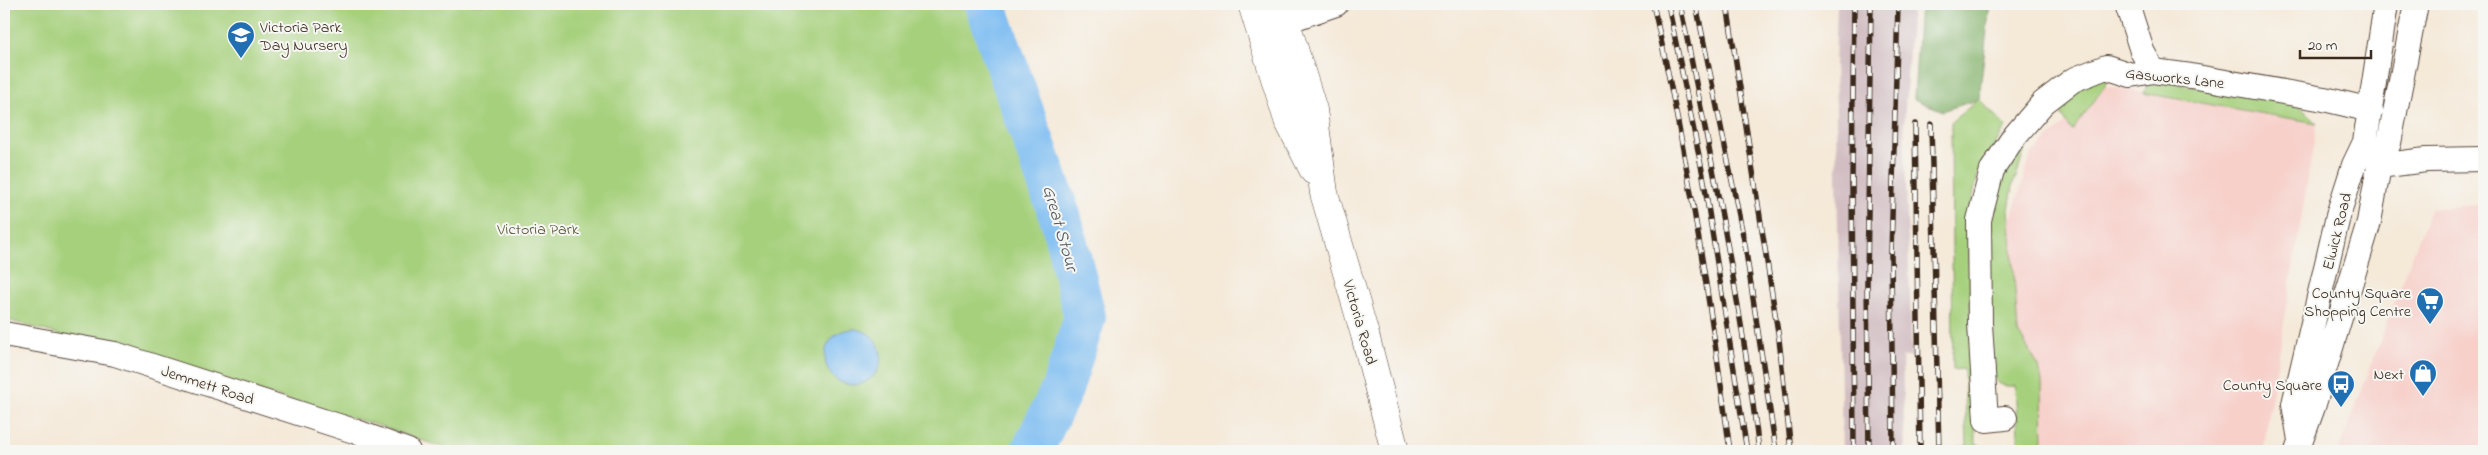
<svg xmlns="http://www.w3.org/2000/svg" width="2488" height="455" viewBox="0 0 2488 455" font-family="'Indie Flower',sans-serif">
	<rect width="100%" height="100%" fill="#f6f6f2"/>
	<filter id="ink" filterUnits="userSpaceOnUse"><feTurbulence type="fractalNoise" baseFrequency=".02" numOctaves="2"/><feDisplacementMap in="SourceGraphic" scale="10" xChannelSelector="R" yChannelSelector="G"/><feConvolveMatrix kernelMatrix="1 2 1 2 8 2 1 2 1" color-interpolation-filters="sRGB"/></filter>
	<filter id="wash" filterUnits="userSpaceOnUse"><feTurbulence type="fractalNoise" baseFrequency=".0096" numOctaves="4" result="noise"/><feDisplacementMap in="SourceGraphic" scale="20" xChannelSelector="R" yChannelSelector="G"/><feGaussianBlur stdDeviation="1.12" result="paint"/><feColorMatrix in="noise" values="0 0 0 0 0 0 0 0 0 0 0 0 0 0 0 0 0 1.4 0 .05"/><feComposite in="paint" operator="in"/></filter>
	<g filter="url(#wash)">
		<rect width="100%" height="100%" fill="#f5e9d8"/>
		<!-- built -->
		<path fill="#f7d0ca" d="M2105,86L2317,123L2263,451H2019L2010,222L2031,155Z
			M2484,204V451H2339L2430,209Z"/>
		<!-- industrial -->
		<path fill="#d2bec2" d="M1837,4H1912L1904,124L1912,357H1902L1905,451H1842L1835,62Z"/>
		<!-- green -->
		<path fill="#a6d07c" stroke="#707d4d" d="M4,4H973C996,75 1022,145 1045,216C1055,247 1069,279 1072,311C1075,337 1034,430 1017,451H453L374,424L4,319Z
			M2107,74L2105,86L2072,131L2057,108L2027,143L2013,186L2009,209L2018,332L2039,367L2042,382L2043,451H2019L2015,386C2001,387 1997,384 1990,372L1987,249L1992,190L2048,102Z
			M2151,80L2298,103L2317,123L2143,93Z
			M1979,99L2006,127L1979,170L1970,209V290L1976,445L2013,451H1955V447L1967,446L1964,369L1953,370L1951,122Z"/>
		<!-- forest -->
		<path fill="#84b26c" stroke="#606e45" d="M1920,4H1990L1979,99L1943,111L1914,99Z"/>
		<!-- water -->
		<path fill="#7ebdf2" stroke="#5c7488" d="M825 357a28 28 0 1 1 56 0a28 28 0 1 1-56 0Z"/>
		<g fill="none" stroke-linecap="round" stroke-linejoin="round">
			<!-- river -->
			<path stroke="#7ebdf2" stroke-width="42" d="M985,4L1061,219L1085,317L1062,389L1032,451"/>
		</g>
	</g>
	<g filter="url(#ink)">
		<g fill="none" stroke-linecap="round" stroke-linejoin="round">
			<!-- minor casing -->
			<g stroke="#57473a" stroke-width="26">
				<path id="minor" d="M2127,4L2142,51L2153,71
					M1269,27L1336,4
					M2379,166L2426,160L2484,159
					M4,334L115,354L354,431L408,451
					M2005,418L1986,420L1980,324L1979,220L1992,170L2013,138L2043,103L2073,80L2106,67L2131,75L2153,71L2191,76L2324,99L2371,110
					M2300,440L2294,404L2339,212L2354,165L2365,142L2386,4
					M2297,451L2313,407L2369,222L2379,166L2389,143L2416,4"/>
			</g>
			<!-- tertiary casing -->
			<g stroke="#57473a" stroke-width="29">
				<path id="tertiary" d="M1252,4L1288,120L1314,171
					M1280,4L1313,110L1324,193L1365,335L1395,451"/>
			</g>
			<!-- minor -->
			<use href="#minor" stroke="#fff" stroke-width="24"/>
			<!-- tertiary -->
			<use href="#tertiary" stroke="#fff" stroke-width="28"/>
			<!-- rail casing -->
			<g stroke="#3b2a1e" stroke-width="5.5">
				<path id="rail" d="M1653,4C1687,152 1710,301 1730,451
					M1668,4L1703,175L1747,451
					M1680,4C1710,152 1741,301 1759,451
					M1696,4L1745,245L1776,451
					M1727,4L1779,339L1791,451
					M1915,124L1920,451
					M1931,124L1939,451
					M1854,451L1852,181L1854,4
					M1869,451L1867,284L1871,4
					M1893,451L1891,254L1898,4"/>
			</g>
			<!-- rail -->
			<use href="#rail" stroke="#f6f6f2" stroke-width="4" stroke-dasharray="11" stroke-linecap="butt"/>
		</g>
	</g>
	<!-- icons -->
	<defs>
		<g id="school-pin" transform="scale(1.4375)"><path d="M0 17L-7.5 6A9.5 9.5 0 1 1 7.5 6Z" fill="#1f6fb2" stroke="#f6f6f2"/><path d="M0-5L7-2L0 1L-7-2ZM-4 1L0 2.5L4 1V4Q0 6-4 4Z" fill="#fff"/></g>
		<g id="supermarket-pin" transform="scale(1.4375)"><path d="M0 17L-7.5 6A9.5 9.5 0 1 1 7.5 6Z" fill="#1f6fb2" stroke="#f6f6f2"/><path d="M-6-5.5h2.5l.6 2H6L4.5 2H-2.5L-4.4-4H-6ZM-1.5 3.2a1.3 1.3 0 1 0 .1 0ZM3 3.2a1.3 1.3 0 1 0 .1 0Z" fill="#fff"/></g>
		<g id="shop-pin" transform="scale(1.4375)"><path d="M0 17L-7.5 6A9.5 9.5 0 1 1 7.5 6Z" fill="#1f6fb2" stroke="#f6f6f2"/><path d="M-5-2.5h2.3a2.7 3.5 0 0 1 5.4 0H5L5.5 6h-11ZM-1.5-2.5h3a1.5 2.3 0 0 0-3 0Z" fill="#fff"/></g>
		<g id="bus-pin" transform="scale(1.4375)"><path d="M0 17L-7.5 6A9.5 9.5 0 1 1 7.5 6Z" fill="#1f6fb2" stroke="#f6f6f2"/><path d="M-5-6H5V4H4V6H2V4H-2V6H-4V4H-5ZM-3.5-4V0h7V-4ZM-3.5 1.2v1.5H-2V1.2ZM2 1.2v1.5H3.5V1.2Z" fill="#fff"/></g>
	</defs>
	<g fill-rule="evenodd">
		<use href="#school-pin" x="241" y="35"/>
		<use href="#supermarket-pin" x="2430" y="301"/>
		<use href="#shop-pin" x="2423" y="373"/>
		<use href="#bus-pin" x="2341" y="384"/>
	</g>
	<g text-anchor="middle" stroke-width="4" stroke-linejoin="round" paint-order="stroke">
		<!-- poi labels -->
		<g font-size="16" fill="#3b2a1e" stroke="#f6f6f2" text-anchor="end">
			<text x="260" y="32" text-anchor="start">Victoria Park<tspan x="260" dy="18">Day Nursery</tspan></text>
			<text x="2411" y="298">County Square<tspan x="2411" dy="18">Shopping Centre</tspan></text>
			<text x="2404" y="379">Next</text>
			<text x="2322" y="390">County Square</text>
		</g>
		<!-- street labels -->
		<g font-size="16" fill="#3b2a1e" stroke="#f6f6f2">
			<text transform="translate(2175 77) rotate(6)" y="6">Gasworks Lane</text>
			<text transform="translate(2336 231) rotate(-76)" y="6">Elwick Road</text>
			<text transform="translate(1361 322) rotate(74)" y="6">Victoria Road</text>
			<text transform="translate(208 384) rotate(18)" y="6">Jemmett Road</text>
		</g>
		<!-- park labels -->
		<g font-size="16" fill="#565436" stroke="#f6f6f2">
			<text x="538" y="234">Victoria Park</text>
		</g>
		<!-- water labels -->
		<g font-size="18" font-style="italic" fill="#4f565e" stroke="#f6f6f2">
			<text transform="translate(1061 228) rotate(74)" y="6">Great Stour</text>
		</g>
	</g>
	<!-- margin -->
	<rect width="2488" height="455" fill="none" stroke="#f6f6f2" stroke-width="20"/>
	<!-- scale -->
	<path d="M2300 50v8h71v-8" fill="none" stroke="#3b2a1e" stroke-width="2.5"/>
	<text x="2308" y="50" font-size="15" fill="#3b2a1e" stroke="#f6f6f2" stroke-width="4" paint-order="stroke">20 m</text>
</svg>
